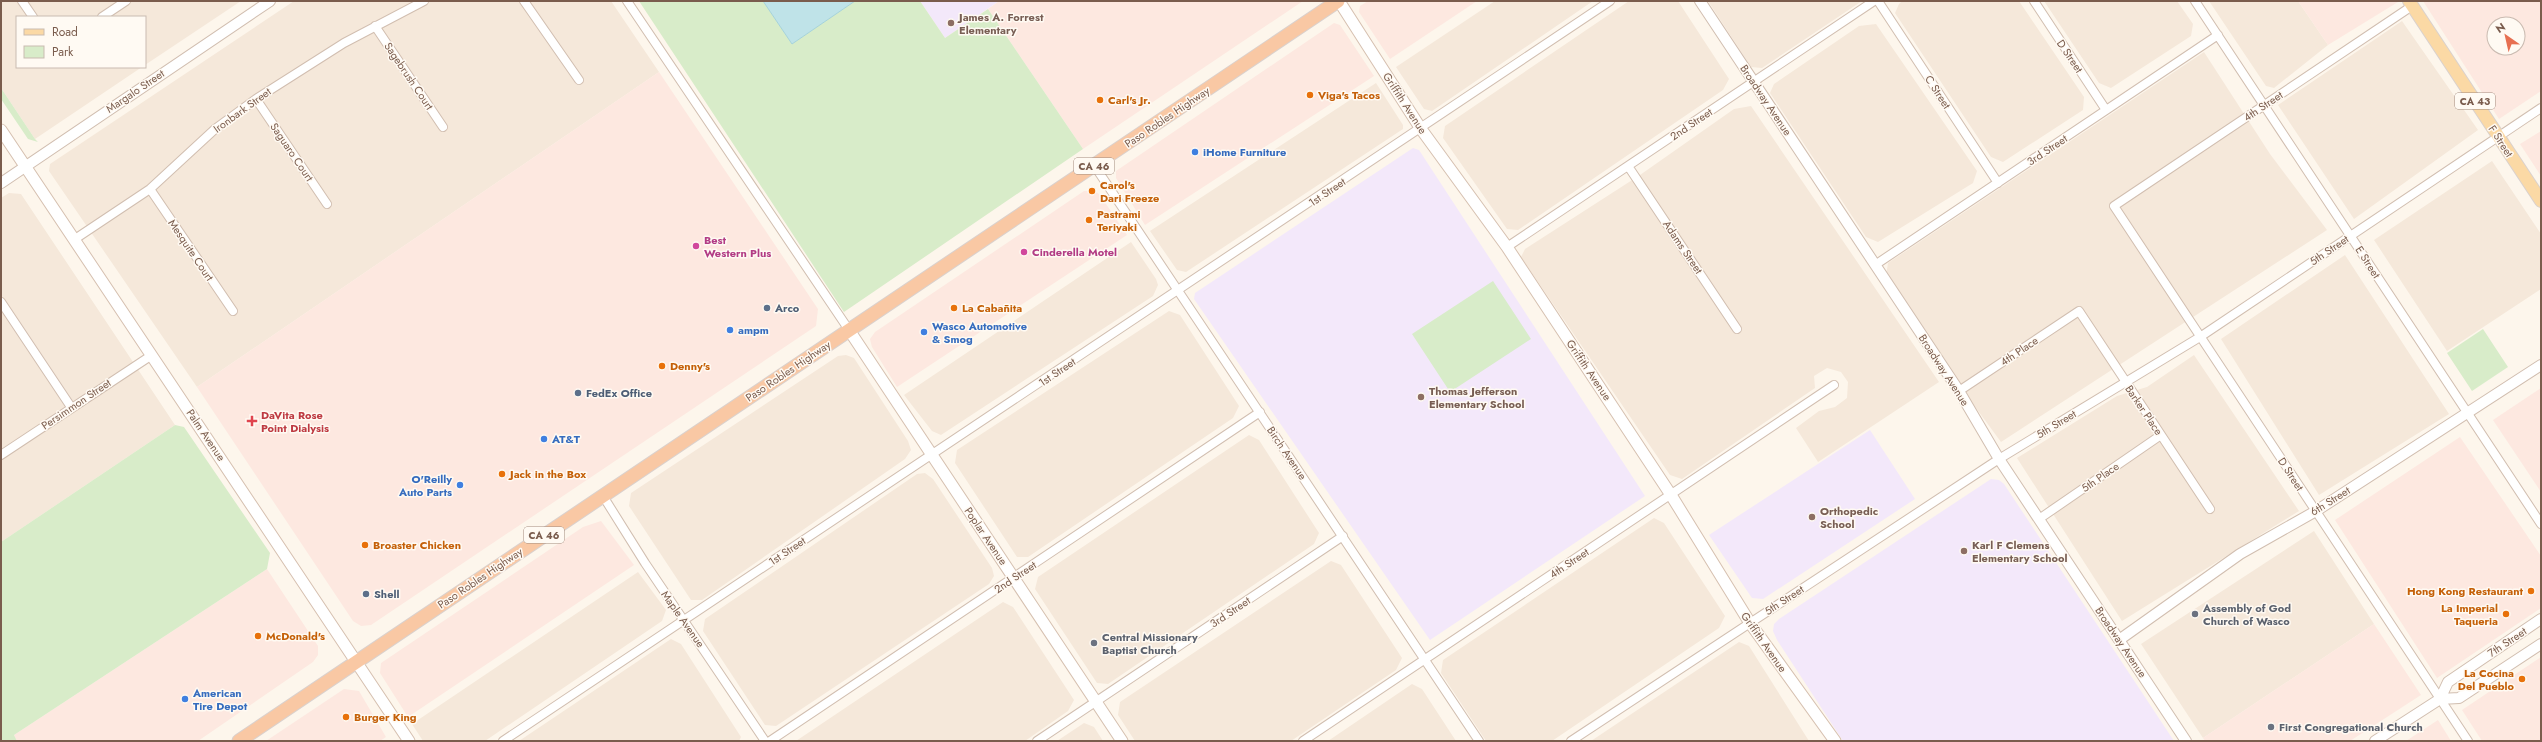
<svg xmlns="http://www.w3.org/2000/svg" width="2542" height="742" viewBox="0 0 2542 742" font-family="Jost,sans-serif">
	<rect width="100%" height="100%" fill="#fdf6ec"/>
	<!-- residential -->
	<path fill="#f5e8da" d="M1,1H241L145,65V17H17V67H142L35,139L1,88Z
		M294,1H611L659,72L197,387L49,171L50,164Z
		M1495,1H1593L1432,111L1424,109L1396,67Z
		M1629,1H1678L1729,79L1723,90L1518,230L1507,229L1443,138L1445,126Z
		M1708,1H1862L1762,68L1751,67Z
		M1902,1H2019L2084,97L2083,110L2003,162L1991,157L1895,13L1899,4Z
		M2044,1H2177L2193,24L2191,36L2111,88L2099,83Z
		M2209,1H2298L2328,45L2274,88L2266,86Z
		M2402,21L2478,130L2354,219L2278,105Z
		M1876,24L1977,171L1973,183L1878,242L1866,237L1770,93L1774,84L1859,26Z
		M2204,52L2270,154L2327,230L2001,442L1948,370L1886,276L1888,263Z
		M1376,83L1403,125V129L1186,272L1177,270L1150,231Z
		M1751,106L1939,382L1818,462L1796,428L1819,411L1835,407L1847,398L1848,382L1841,372L1827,368L1814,376L1815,388L1682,479L1670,475L1521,257L1525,249L1640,175L1734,109Z
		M2492,161L2541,234V289L2447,351L2374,240Z
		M9,193L21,194L175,425L1,542V198Z
		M1131,242L1156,279L1158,285L1153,296L941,435L932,431L904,395Z
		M2345,255L2449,414L2319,495L2221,339Z
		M1169,311L1180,315L1239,406L1233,418L1028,557H1017L955,463L957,450Z
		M846,355L854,358L908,441L911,450L905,459L702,600H691L629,506L631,493L838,356Z
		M2194,355L2299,511L2122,621L2017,458L2117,396L2147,387Z
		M1249,435L1259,440L1319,533L1314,544L1108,684L1097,683L1035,589L1038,577Z
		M925,473L933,479L992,568L994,576L989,584L776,726L765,725L703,631L705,619L917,474Z
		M1654,518L1664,523L1725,616L1719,628L1552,741H1486L1441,673L1443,660Z
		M2314,531L2374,624L2203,738L2141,644Z
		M1331,561L1341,565L1402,658L1396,670L1291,741H1135L1118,715L1120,702Z
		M638,572L666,610L662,621L485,741H423L412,724Z
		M1003,602L1013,607L1074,700L1068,711L1025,741H796Z
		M671,639L681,644L741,737L739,741H519Z
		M1739,642L1749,646L1809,741H1591Z
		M1412,684L1422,689L1456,741H1328Z
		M1084,723L1094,727L1103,741H1057Z"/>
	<!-- commercial -->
	<path fill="#fde8e0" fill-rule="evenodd" d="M999,1H1303L1083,149L988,9Z
		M1368,1H1477L1390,59L1359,12L1360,6Z
		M2298,1H2397L2398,2L2328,45Z
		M2423,1H2541V91L2499,119ZM2494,24H2518V48H2494Z
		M1334,23L1340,25L1374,76L1145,225L1116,178V171Z
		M659,72L818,309L816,326L371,625L361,626L353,621L197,387Z
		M2541,131V176L2520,144Z
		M1084,191H1095L1100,195L1127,235L897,387L872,347L870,339L875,332Z
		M2541,388V492L2493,420Z
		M2460,437L2541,556V608L2437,678L2335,520Z
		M601,521L634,565L408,717L380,673L381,663L583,527Z
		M267,569L318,646V655L313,662L198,741H17L14,735Z
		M2374,624L2421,695L2350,741H2205L2203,738Z
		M2541,657V741H2482L2462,710Z
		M344,689L359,691L386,737L380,741H266Z
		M2438,720L2451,741H2406Z"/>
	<!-- education -->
	<path fill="#f3e8fa" d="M920,1H999L945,38Z
		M1413,148L1419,150L1645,496L1430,640L1194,299L1195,293Z
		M1870,430L1915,499L1763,599L1752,598L1709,535Z
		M1991,479L1999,480L2004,484L2174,741H1843L1777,640L1773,631L1774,624L1779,619Z"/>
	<!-- green -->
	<path fill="#d8ecc9" d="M639,1H763L792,44L855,1H920L945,38L988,9L1083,149L844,312Z
		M1,88L35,139L38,142L28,139L1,99Z
		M1493,281L1531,339L1450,392L1412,334Z
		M2483,329L2508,367L2472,391L2447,353Z
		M175,425L184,427L270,553L267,569L14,735L17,741H1V542Z"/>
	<!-- water -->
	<path fill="#bfe3e8" stroke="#a5d3da" d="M763,1H855L792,44Z"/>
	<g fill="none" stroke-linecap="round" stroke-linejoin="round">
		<!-- minor casing -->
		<g stroke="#d1beb0" stroke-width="10">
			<path id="minor" d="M22,1L33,17
				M524,1L579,80
				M627,1L849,330
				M1878,1L1998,183
				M2034,1L2106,110
				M2195,1L2541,524
				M2412,6L2114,206L2468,741
				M102,17L126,1
				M375,26L443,127
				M256,99L327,204
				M1094,165L1479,741
				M1628,166L1737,329
				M150,189L233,311
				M75,239L150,189L215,129L256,99L344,43L424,1
				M1507,247L1874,1
				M1875,265L2218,35
				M1,302L71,407
				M1959,391L2079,311L2210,509
				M1,455L152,355
				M603,496L645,563L765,741
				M2039,519L2161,435
				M503,741L1610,1
				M770,741L1260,412
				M1037,741L1343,536
				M1303,741L1834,385
				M1571,741L1999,459L2200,337L2541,108"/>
		</g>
		<!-- tertiary casing -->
		<g stroke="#d1beb0" stroke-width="12">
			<path id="tertiary" d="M1700,1L1959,391L1999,459L2186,741
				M1,183L270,1
				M2119,640L2240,554L2316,511L2541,365
				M2440,699L2459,698L2541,644
				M2375,741L2440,699L2448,682L2541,619"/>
		</g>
		<!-- secondary casing -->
		<g stroke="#d6c0b0" stroke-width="13">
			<path id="secondary" d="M1339,1L1421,129L1507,247L1671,495L1750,623L1835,741
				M1,130L409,741
				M849,330L1122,741"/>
		</g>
		<!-- primary casing -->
		<g stroke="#dad1cd" stroke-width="14">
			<path id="primary" d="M2409,1L2541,201"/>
		</g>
		<!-- trunk casing -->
		<g stroke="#dad1cd" stroke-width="15">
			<path id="trunk" d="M239,741L1338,1"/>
		</g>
		<!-- minor -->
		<use href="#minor" stroke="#fff" stroke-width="8"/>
		<!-- tertiary -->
		<use href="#tertiary" stroke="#fff" stroke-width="10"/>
		<!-- secondary -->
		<use href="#secondary" stroke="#fff" stroke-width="11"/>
		<!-- primary -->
		<use href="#primary" stroke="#fbd9a5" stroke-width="12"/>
		<!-- trunk -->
		<use href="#trunk" stroke="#f9c8a4" stroke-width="13"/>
	</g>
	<!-- markers -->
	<g fill="#8d6e63" stroke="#fffaf3" stroke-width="1.5">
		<circle cx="951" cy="23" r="4"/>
		<circle cx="1421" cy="397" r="4"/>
		<circle cx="1812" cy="517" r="4"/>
		<circle cx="1964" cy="551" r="4"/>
	</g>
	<g fill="#e8710a" stroke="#fffaf3" stroke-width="1.5">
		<circle cx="1310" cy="95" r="4"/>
		<circle cx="1100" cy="100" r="4"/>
		<circle cx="1092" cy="191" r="4"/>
		<circle cx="1089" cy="220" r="4"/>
		<circle cx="954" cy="308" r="4"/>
		<circle cx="662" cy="366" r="4"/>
		<circle cx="502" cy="474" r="4"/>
		<circle cx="365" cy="545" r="4"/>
		<circle cx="2531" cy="591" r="4"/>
		<circle cx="2506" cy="614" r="4"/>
		<circle cx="258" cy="636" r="4"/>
		<circle cx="2522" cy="679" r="4"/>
		<circle cx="346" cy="717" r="4"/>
	</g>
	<g fill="#3f7fe0" stroke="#fffaf3" stroke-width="1.5">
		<circle cx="1195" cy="152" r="4"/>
		<circle cx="730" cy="330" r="4"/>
		<circle cx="924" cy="332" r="4"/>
		<circle cx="544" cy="439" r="4"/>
		<circle cx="460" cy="485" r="4"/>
		<circle cx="185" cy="699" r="4"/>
	</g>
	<g fill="#d1479c" stroke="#fffaf3" stroke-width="1.5">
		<circle cx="696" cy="246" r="4"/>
		<circle cx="1024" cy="252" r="4"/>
	</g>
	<g fill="#5c6f8a" stroke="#fffaf3" stroke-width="1.5">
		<circle cx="767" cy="308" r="4"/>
		<circle cx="578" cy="393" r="4"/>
		<circle cx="366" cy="594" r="4"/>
	</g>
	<path fill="#e0444e" stroke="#fffaf3" stroke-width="1.5" d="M250 415h4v4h4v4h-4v4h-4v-4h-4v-4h4z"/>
	<g fill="#6b7280" stroke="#fffaf3" stroke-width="1.5">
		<circle cx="2195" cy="614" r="4"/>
		<circle cx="1094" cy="643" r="4"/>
		<circle cx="2271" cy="727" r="4"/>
	</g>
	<g text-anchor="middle" stroke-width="3" stroke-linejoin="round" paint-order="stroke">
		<!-- shield labels -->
		<g fill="#fffaf3" stroke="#a28b7f" stroke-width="1">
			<rect x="2455" y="93" width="40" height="16" rx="3"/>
			<rect x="1074" y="158" width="40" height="16" rx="3"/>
			<rect x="524" y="527" width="40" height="16" rx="3"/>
		</g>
		<g font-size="10" font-weight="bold" fill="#7a5c4d">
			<text x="2475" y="105">CA 43</text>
			<text x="1094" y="170">CA 46</text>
			<text x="544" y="539">CA 46</text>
		</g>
		<!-- education labels -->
		<g font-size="11" font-weight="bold" fill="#785e54" stroke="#fffaf3" text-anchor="start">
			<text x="959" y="21">James A. Forrest<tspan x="959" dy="13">Elementary</tspan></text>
			<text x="1429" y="395">Thomas Jefferson<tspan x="1429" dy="13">Elementary School</tspan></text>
			<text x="1820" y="515">Orthopedic<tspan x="1820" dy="13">School</tspan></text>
			<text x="1972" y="549">Karl F Clemens<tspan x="1972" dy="13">Elementary School</tspan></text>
		</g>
		<!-- street labels -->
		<g font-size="11" fill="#7a5c4d" stroke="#fffaf3">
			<text transform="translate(2070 56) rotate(56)" y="4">D Street</text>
			<text transform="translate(409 76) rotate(56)" y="4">Sagebrush Court</text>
			<text transform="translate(135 91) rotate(-34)" y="4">Margalo Street</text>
			<text transform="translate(1938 92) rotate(57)" y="4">C Street</text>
			<text transform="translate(1766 100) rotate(56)" y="4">Broadway Avenue</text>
			<text transform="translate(1405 103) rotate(57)" y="4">Griffith Avenue</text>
			<text transform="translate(2263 106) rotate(-34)" y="4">4th Street</text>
			<text transform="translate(242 110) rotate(-36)" y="4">Ironbark Street</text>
			<text transform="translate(1167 117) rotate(-34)" y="4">Paso Robles Highway</text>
			<text transform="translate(1691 124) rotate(-34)" y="4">2nd Street</text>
			<text transform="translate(2501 141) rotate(57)" y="4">F Street</text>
			<text transform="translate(2047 150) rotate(-34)" y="4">3rd Street</text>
			<text transform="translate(292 152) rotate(56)" y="4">Saguaro Court</text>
			<text transform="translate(1327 192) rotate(-34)" y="4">1st Street</text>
			<text transform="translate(1683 247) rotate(56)" y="4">Adams Street</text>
			<text transform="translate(191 250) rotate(56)" y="4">Mesquite Court</text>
			<text transform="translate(2329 250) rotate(-34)" y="4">5th Street</text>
			<text transform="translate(2368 262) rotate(57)" y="4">E Street</text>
			<text transform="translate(2019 351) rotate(-34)" y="4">4th Place</text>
			<text transform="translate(1589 370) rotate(56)" y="4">Griffith Avenue</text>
			<text transform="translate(1944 370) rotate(57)" y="4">Broadway Avenue</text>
			<text transform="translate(788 371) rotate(-34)" y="4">Paso Robles Highway</text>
			<text transform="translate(1057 372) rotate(-34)" y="4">1st Street</text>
			<text transform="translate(76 404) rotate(-34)" y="4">Persimmon Street</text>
			<text transform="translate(2144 410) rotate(56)" y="4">Barker Place</text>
			<text transform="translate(2056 424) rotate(-31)" y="4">5th Street</text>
			<text transform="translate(206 435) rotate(56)" y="4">Palm Avenue</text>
			<text transform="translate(1287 453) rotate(56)" y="4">Birch Avenue</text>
			<text transform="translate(2291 474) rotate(57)" y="4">D Street</text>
			<text transform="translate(2100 477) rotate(-35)" y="4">5th Place</text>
			<text transform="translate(2330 501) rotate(-32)" y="4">6th Street</text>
			<text transform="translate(986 536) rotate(56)" y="4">Poplar Avenue</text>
			<text transform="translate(787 551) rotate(-34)" y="4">1st Street</text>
			<text transform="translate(1569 563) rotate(-34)" y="4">4th Street</text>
			<text transform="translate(1015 577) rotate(-34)" y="4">2nd Street</text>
			<text transform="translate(480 578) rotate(-34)" y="4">Paso Robles Highway</text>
			<text transform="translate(1784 600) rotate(-33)" y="4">5th Street</text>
			<text transform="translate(1230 612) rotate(-34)" y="4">3rd Street</text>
			<text transform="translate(683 619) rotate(55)" y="4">Maple Avenue</text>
			<text transform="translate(1764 642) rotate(55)" y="4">Griffith Avenue</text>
			<text transform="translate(2121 642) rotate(56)" y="4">Broadway Avenue</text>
			<text transform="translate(2507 642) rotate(-34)" y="4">7th Street</text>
		</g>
		<!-- food labels -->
		<g font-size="11" font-weight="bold" fill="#c56008" stroke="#fffaf3" text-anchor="start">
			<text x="1318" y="99">Viga's Tacos</text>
			<text x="1108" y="104">Carl's Jr.</text>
			<text x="1100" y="189">Carol's<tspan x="1100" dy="13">Dari Freeze</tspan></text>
			<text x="1097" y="218">Pastrami<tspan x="1097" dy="13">Teriyaki</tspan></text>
			<text x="962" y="312">La Cabañita</text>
			<text x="670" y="370">Denny's</text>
			<text x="510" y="478">Jack in the Box</text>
			<text x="373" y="549">Broaster Chicken</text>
			<text x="2523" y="595" text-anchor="end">Hong Kong Restaurant</text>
			<text x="2498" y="612" text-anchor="end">La Imperial<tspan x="2498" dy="13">Taqueria</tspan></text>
			<text x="266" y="640">McDonald's</text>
			<text x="2514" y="677" text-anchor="end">La Cocina<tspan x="2514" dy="13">Del Pueblo</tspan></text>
			<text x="354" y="721">Burger King</text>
		</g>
		<!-- shop labels -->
		<g font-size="11" font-weight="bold" fill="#366cbe" stroke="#fffaf3" text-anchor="start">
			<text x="1203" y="156">iHome Furniture</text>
			<text x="932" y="330">Wasco Automotive<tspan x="932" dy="13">&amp; Smog</tspan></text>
			<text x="738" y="334">ampm</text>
			<text x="552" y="443">AT&amp;T</text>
			<text x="452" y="483" text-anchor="end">O'Reilly<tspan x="452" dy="13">Auto Parts</tspan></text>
			<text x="193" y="697">American<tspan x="193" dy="13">Tire Depot</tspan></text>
		</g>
		<!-- hotel labels -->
		<g font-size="11" font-weight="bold" fill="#b23c85" stroke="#fffaf3" text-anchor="start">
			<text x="704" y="244">Best<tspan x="704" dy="13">Western Plus</tspan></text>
			<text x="1032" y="256">Cinderella Motel</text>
		</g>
		<!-- service labels -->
		<g font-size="11" font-weight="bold" fill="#4e5e75" stroke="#fffaf3" text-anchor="start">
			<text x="775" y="312">Arco</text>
			<text x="586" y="397">FedEx Office</text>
			<text x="374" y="598">Shell</text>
		</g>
		<!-- health labels -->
		<g font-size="11" font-weight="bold" fill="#be3a42" stroke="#fffaf3" text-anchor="start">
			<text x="261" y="419">DaVita Rose<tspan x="261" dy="13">Point Dialysis</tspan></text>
		</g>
		<!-- worship labels -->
		<g font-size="11" font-weight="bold" fill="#5b616d" stroke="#fffaf3" text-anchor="start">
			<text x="2203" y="612">Assembly of God<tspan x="2203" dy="13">Church of Wasco</tspan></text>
			<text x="1102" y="641">Central Missionary<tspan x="1102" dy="13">Baptist Church</tspan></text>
			<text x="2279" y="731">First Congregational Church</text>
		</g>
	</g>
	<!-- border -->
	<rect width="2542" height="742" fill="none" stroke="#7a5c4d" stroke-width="4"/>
	<!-- legend -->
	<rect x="16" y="16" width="130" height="52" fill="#fffaf3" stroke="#cabbb1"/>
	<rect x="24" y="29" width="20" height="6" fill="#fbd9a5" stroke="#cabbb1"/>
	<text x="52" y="36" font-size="12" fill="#7a5c4d">Road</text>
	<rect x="24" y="46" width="20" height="12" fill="#d8ecc9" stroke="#cabbb1"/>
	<text x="52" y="56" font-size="12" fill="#7a5c4d">Park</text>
	<!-- north arrow -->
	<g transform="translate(2506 36) rotate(326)"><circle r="19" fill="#fffaf3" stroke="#cabbb1"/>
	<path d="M0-3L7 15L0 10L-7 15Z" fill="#e76f51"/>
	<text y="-6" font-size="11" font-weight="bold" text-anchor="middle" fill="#7a5c4d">N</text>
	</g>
</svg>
